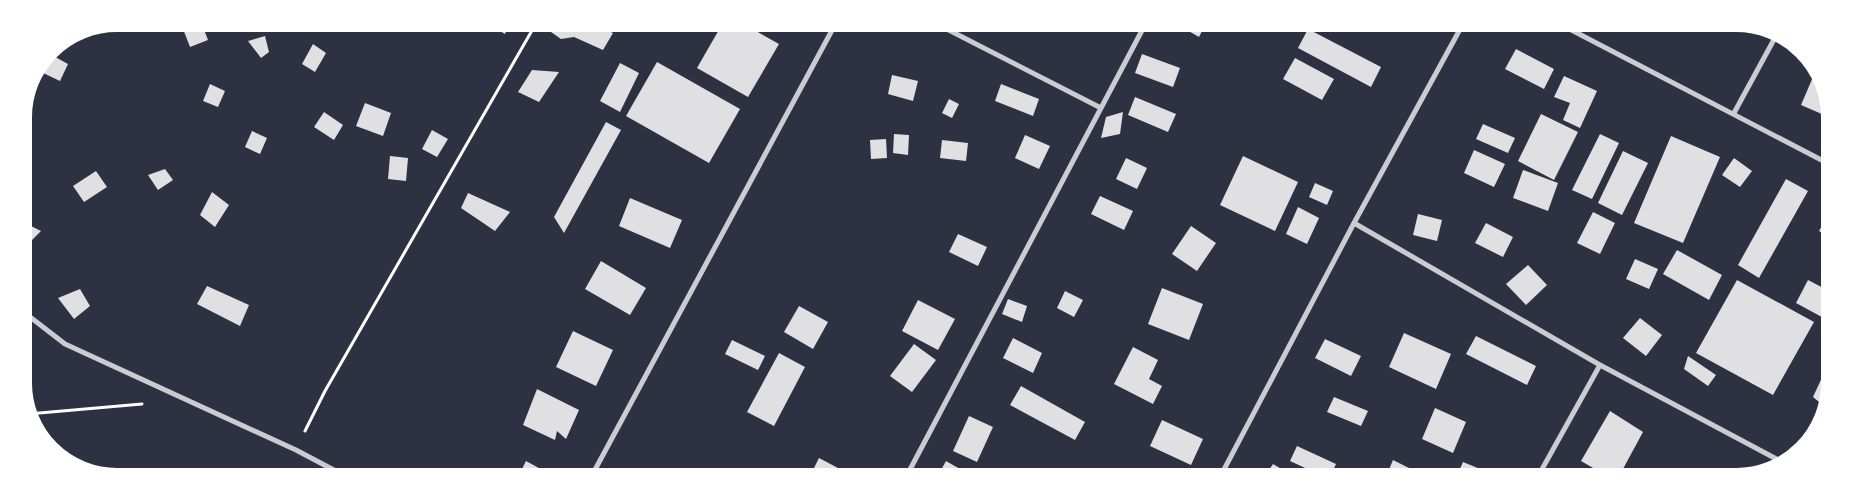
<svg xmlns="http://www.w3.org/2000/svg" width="1853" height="500" viewBox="0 0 1853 500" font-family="'Varela Round',sans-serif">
	<rect width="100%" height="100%" fill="#2d3142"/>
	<!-- building -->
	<path fill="#e0e0e3" d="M279,20H307L302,30Z
		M485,20H511L505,34L485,22Z
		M556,21H588L613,33L603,50L574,37L561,39L551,32Z
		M724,21H738L779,44L748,97L697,68Z
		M1078,21H1095L1091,28Z
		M1171,21H1207L1199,37Z
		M201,22L208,40L190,47L183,29Z
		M1308,29L1381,67L1371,87L1298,48Z
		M265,36L269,52L261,58L248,41Z
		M313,44L326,53L315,72L302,64Z
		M1516,49L1554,69L1544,89L1505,69Z
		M48,53L68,64L60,81L39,71Z
		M1142,54L1180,68L1173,87L1135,73Z
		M1295,58L1334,79L1322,100L1283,79Z
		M657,62L740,109L709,163L626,116Z
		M620,63L639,73L620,112L600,101Z
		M532,70L559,72L539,102L518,92Z
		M1816,70L1831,98V118L1801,105Z
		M892,75L918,81L913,101L888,94Z
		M1564,76L1597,91L1580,128L1563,120L1570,103L1554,97Z
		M210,84L225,91L218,107L203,101Z
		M1001,84L1039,99L1033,116L995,101Z
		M1135,97L1176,114L1168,132L1128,115Z
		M949,99L959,104L952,118L942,113Z
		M365,103L391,113L383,136L356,126Z
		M324,112L343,125L334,140L314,127Z
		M1123,112L1120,134L1101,138L1106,117Z
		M1541,114L1578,132L1554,180L1518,161Z
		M606,122L621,130L564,233L554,217Z
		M1483,124L1515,138L1508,153L1476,139Z
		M432,130L448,139L437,157L422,149Z
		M252,131L267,138L260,154L245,147Z
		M894,134L909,135L908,155L893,153Z
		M1600,134L1619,143L1592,199L1572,190Z
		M1025,135L1050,146L1039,169L1015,158Z
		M1671,136L1720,157L1683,243L1634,223Z
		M886,139L887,158L871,159L870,140Z
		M942,140L968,143L966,161L940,158Z
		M1474,150L1505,164L1494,187L1464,173Z
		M1623,151L1648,163L1622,215L1598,203Z
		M390,156L408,158L406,181L388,179Z
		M1243,156L1298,182L1275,231L1220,205Z
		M1126,158L1147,168L1137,189L1116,179Z
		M1734,158L1752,171L1740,187L1722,175Z
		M165,169L173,180L158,190L148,175Z
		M1523,170L1558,183L1548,211L1513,198Z
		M96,171L107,187L84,202L73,186Z
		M1786,179L1808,191L1759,278L1738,265Z
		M1315,183L1333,191L1327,205L1309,197Z
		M212,192L229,205L215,227L200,215Z
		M468,193L510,212L495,231L461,208Z
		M1100,196L1133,211L1124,230L1091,214Z
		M630,198L682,220L670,248L619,226Z
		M1298,207L1319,218L1307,244L1286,234Z
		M1831,210V238L1819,231Z
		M1593,212L1615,223L1600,254L1577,243Z
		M1418,214L1442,220L1437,241L1413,235Z
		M21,221L41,231L26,246L21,243Z
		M1486,223L1513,237L1503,257L1475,243Z
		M1191,226L1216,243L1197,271L1172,254Z
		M958,234L987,247L978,266L949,252Z
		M1677,250L1722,275L1709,300L1663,274Z
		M1635,259L1658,269L1649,289L1626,279Z
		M601,261L646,288L630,315L585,289Z
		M1528,265L1547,285L1526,305L1506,284Z
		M1737,280L1814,322L1773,395L1696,353Z
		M1808,280L1831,292V322L1796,303Z
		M207,286L249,305L240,326L197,304Z
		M1162,288L1203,304L1189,340L1148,324Z
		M80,289L90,306L74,319L58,298Z
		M1065,291L1083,300L1074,317L1057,308Z
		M1008,299L1027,306L1022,322L1002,314Z
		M918,300L955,319L938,350L902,331Z
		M799,306L828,322L813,349L784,332Z
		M1640,318L1662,335L1646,356L1623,338Z
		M573,331L613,350L596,386L556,367Z
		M1404,333L1451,354L1436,389L1389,367Z
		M1476,336L1536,366L1527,385L1466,354Z
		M1013,338L1042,353L1033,373L1003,358Z
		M1325,339L1361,356L1351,376L1315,358Z
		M22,340L30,349L22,358Z
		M732,340L765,356L758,370L725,354Z
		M914,344L936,360L912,392L890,376Z
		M1133,347L1158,360L1149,379L1162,386L1153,404L1114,384Z
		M779,353L805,367L774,426L747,412Z
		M1688,356L1716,375L1708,386L1684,369Z
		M1831,358V402L1823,415L1821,414L1824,406L1813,397Z
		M1021,386L1085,422L1075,440L1010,405Z
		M537,389L579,410L566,439L557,431L555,440L523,425Z
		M1334,397L1368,411L1361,426L1327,412Z
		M1435,408L1466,422L1453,453L1422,439Z
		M1610,411L1643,432L1617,480H1614L1581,461Z
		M969,416L993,427L977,462L953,451Z
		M1162,420L1203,439L1191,465L1150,446Z
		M1297,446L1336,464L1329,479L1290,461Z
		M819,458L859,479H816L810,476Z
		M1393,460L1431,479H1385Z
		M526,461L548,473L545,479H517Z
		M946,461L974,477L972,479H936Z
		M1463,462L1495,475L1493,480H1455Z
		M1273,464L1298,479H1263Z"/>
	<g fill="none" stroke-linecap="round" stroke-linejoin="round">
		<!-- path -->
		<path stroke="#fff" stroke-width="3" d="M28,414L142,404
			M305,431L325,391L538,20"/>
		<!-- minor -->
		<path stroke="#caccd0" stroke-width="5" d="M931,21L1101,108
			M1556,22L1831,165
			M1734,113L1777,34
			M1354,223L1600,365L1784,463
			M21,310L65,344L296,450L349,478
			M590,479L837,21
			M905,479L1147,21
			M1219,479L1354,223L1464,22
			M1536,480L1600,365"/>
	</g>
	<!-- crop -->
	<path d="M0 0H1853V500H0ZM117 29H1736A88 88 0 0 1 1824 117V383A88 88 0 0 1 1736 471H117A88 88 0 0 1 29 383V117A88 88 0 0 1 117 29Z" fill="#fff" fill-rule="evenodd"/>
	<path fill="none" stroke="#fff" stroke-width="6" d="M117 29H1736A88 88 0 0 1 1824 117V383A88 88 0 0 1 1736 471H117A88 88 0 0 1 29 383V117A88 88 0 0 1 117 29Z"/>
</svg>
